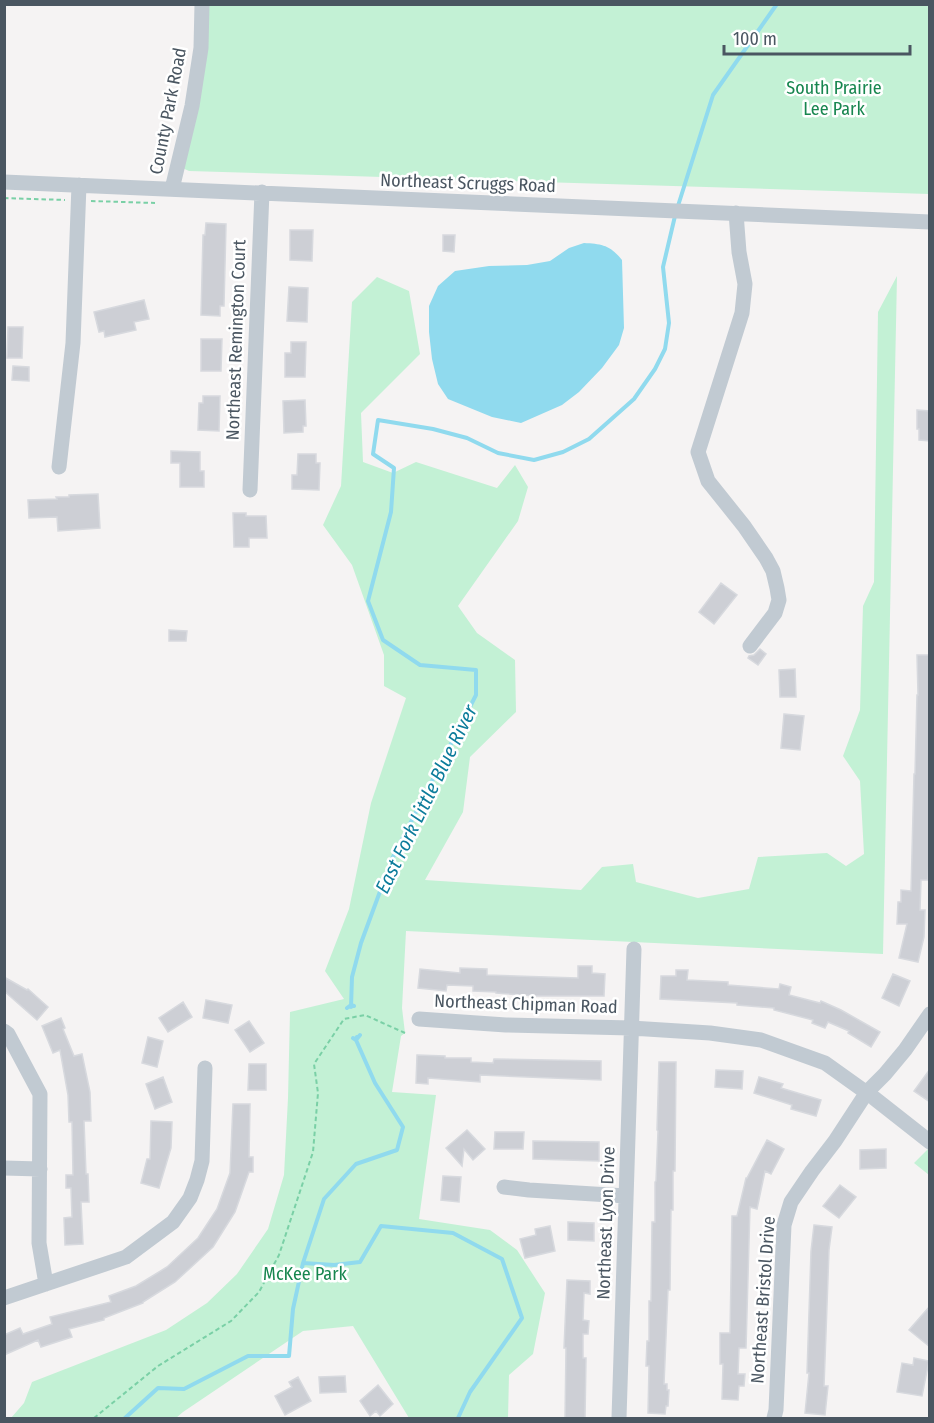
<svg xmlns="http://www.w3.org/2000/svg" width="934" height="1423" viewBox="0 0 934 1423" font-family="'Fira Sans Condensed',sans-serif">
	<rect width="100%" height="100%" fill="#f5f3f3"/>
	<!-- green -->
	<path fill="#c3f1d5" d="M202,5H929V194L189,171L178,166Z
		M897,276L883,954L406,931L402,1008L405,1033L401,1036L392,1092L436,1095L419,1219L490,1230L517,1250L545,1293L533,1354L509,1375L508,1418H409L353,1326L303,1331L183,1412L176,1418H11L24,1403L32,1382L166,1330L207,1303L237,1274L268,1229L284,1175L288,1098L290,1012L344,999L325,971L349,909L371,803L406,698L384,686V655L352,565L323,525L341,486L352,302L377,277L409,291L420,354L361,413L363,462L393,473L416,462L497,488L515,465L528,487L518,521L458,606L477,633L515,660L516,712L470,757L463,812L425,880L581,890L602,867L633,864L636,882L698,898L749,889L758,857L827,853L846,866L864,854L860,781L843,756L860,710L863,606L874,582L878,312Z
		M928,1149L929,1150V1175L914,1163Z"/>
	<!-- water -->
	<path fill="#90daee" d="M584,243C602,244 610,245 622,260L624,328L619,345L602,368L579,392L562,405L521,423L492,417L448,399L438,384L432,359L429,332V306L438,286L455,271L489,266L527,265L550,261L569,248Z"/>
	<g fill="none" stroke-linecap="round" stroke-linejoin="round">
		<!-- stream -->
		<path stroke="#90daee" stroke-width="4" d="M677,209L713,95L777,4
			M351,1007L352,977L361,943L392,859L476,695V670L420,665L383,640L368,601L391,512L394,468L373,454L378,420L433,429L467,438L498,453L534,460L563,452L589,439L634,399L655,369L665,349L669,323L663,267L675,216
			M347,1008L351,1005L354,1006
			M353,1038L356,1040L360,1035
			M303,1263L334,1265L360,1262L381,1226L453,1233L502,1259L522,1318L470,1392L458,1418
			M125,1418L158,1388L184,1389L248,1356H289L293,1309L303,1263L324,1199L356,1164L397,1150L403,1127L375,1083L356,1040L357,1037"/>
	</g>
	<!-- building -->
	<path fill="#cdcfd5" stroke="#d7d9de" stroke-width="1.5" d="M206,223L226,224L224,306H220V316L201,315L203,235H205Z
		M290,230H313L312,261L290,260Z
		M443,235H455L454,252L443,251Z
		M289,287L308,288L307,322L287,321Z
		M144,300L149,319L134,322L136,330L105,337L104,331L99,332L94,312Z
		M8,327H23L22,358H7Z
		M201,339H222L221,371H201Z
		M291,342H306L305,377H285V353H291Z
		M13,366L29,367V381L12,380Z
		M203,396H220L219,431L198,430L199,403H203Z
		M305,400L306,426H303V432L284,433L283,401Z
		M917,410L930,411V441L919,440V429H917Z
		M171,451L200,452V471H204V487H180V463H171Z
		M298,454H316V463H320L319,490L292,489V475H297Z
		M98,494L100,528L58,531L57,517L29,518L28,500L57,499L56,497H69V495Z
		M233,513H246V516H266L267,538H249V547H234Z
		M721,583L737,595L714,624L699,612Z
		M169,630L187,631L186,641H169Z
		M760,649L766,654L758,665L748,658L749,656L754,655Z
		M917,655H930V841L928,880H921L920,910H925L924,937L918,962L899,958L907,924H897L898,902H901V890L911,891L914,774H915L917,695H918Z
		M795,669L796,697H780L779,670Z
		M784,714L804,716L800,750L781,748Z
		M578,966H592V973L605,974L604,996H536L496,993V992L473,991V986L447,985L446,991L418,988L420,969L460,973V968L487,969V975L578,978Z
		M676,970H688L687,980L728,982V985L779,989L780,984L791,987L789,995L820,1003L821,1001L841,1010L880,1032L871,1047L848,1033L849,1031L828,1022L825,1028L812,1023L813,1020L774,1010V1008L737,1005V1003L660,999L661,976H676Z
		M893,974L910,981L899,1006L882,998Z
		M4,977L27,990L28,989L48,1007L37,1020L4,991Z
		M206,1000L232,1005L228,1023L203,1018Z
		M183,1002L192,1017L168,1032L159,1018Z
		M61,1018L65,1028L63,1029L74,1056L82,1054L90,1092L91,1121H84L86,1174H88L89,1202H81L83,1244L65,1245L64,1218L72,1217L71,1188H66V1175H73L72,1122H69L68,1095L60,1050L53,1053L42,1026Z
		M249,1021L264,1043L250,1052L235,1030Z
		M148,1037L163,1041L157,1067L142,1063Z
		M417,1055L445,1056V1058H471V1062L493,1063L494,1059L601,1061V1080L480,1075V1082L428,1078V1084L416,1083Z
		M659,1062H676L675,1171H673V1210H671L670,1290H668L664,1384H667V1390H669L668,1406H666L665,1414L648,1413L649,1366H646L647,1341H649V1301H651L652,1222H655V1182L656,1181L658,1131L657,1130Z
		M249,1064H266V1090H248Z
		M930,1069V1102L914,1091Z
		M716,1070L743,1071L742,1089L715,1087Z
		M163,1077L172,1102L155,1109L146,1084Z
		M759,1077L783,1084L781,1088L821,1100L816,1116L791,1109L792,1105L754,1093Z
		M233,1104H250L249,1157H253V1172H249L235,1212L213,1247L175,1282L143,1302V1303L104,1318V1320L69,1329L72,1337L41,1347L38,1340L4,1355V1335L20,1328L23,1334L52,1324L50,1317L111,1302L109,1296L136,1286L167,1267L198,1238L217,1209L230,1173Z
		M151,1121L172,1122L171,1148L159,1188L141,1183L147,1159H150Z
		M467,1130L485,1149L473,1160L464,1149L462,1166L446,1148Z
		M495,1132H524L523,1149H494Z
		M767,1140L784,1149L771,1174L765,1171L757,1209L750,1207L746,1348H739L738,1374H745L744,1386H739L738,1400L722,1399L723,1364H720V1333H730L732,1216H737L746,1178H747Z
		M533,1141L599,1142V1161L533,1159Z
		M886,1149V1168L860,1169V1150Z
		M443,1176L461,1177L459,1202L441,1200Z
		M840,1185L856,1197L839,1218L823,1206Z
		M568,1222L594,1223V1241L568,1240Z
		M814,1225L832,1227L829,1250L826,1333L824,1386H828L825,1415L805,1413L809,1373H807L811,1251Z
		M550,1226L555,1251L525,1258L520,1239L536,1235L535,1229Z
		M567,1280L590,1281V1294L584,1293L583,1320L589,1321L588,1334H583V1358H586L585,1419H565L566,1348H564Z
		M930,1306V1347L909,1330Z
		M914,1358L929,1361L922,1396L897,1392L902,1363L913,1365Z
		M345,1376L346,1392L320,1393L319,1377Z
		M298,1377L311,1401L285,1415L275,1396L292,1387L289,1382Z
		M378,1385L393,1404L380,1416L376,1411L370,1416L360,1401Z"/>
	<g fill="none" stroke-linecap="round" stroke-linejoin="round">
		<!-- path -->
		<path stroke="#7ad0a6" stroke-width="2" stroke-dasharray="4.5 3" stroke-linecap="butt" d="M4,198L65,200
			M91,201L155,203
			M94,1418L158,1366L231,1321L259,1292L279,1255L313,1152L318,1093L314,1064L344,1019L365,1015L405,1033"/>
		<!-- minor -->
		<path stroke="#c1cad2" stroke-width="15" d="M4,182L930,222
			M172,189L192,106L201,48L202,4
			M736,213L739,252L745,284L742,313L698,452L708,481L744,526L766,558L773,571L777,588L779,600L775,613L750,646
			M59,467L73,343L79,185
			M250,490L262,192
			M419,1019L506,1025L631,1028L710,1033L761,1040L825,1063L874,1098L930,1142
			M4,1031L8,1034L40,1094L39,1243L46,1284
			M4,1168L40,1169
			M504,1187L529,1190L626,1196
			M4,1298L126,1257L173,1222L190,1198L197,1180L202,1161L205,1068
			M619,1418L634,949
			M774,1418L776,1410L784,1225L791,1202L812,1171L835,1141L867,1092L885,1074L905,1050L930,1014"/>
	</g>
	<g text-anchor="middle" stroke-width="5" stroke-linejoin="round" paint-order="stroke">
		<!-- park labels -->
		<g font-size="18" fill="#17864f" stroke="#fff">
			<text x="834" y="94">South Prairie<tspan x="834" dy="21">Lee Park</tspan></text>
			<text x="305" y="1280">McKee Park</text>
		</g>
		<!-- street labels -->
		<g font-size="18" fill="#4a5661" stroke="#fff">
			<text transform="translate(168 111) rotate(-79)" y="6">County Park Road</text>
			<text transform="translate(468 183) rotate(2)" y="6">Northeast Scruggs Road</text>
			<text transform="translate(236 340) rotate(-88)" y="6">Northeast Remington Court</text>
			<text transform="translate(526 1004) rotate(2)" y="6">Northeast Chipman Road</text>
			<text transform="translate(606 1223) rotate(-88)" y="6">Northeast Lyon Drive</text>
			<text transform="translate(763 1300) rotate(-86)" y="6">Northeast Bristol Drive</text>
		</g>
		<!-- water labels -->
		<g font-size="20" font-style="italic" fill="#0c7c9b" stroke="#fff">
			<text transform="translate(426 799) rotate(-64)" y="7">East Fork Little Blue River</text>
		</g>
	</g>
	<!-- border -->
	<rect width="934" height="1423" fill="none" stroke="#4a5661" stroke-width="12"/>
	<!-- scale -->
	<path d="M724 45v9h186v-9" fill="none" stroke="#4a5661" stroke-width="3"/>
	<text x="733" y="45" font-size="18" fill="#4a5661" stroke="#ffffff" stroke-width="4.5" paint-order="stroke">100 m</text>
</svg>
